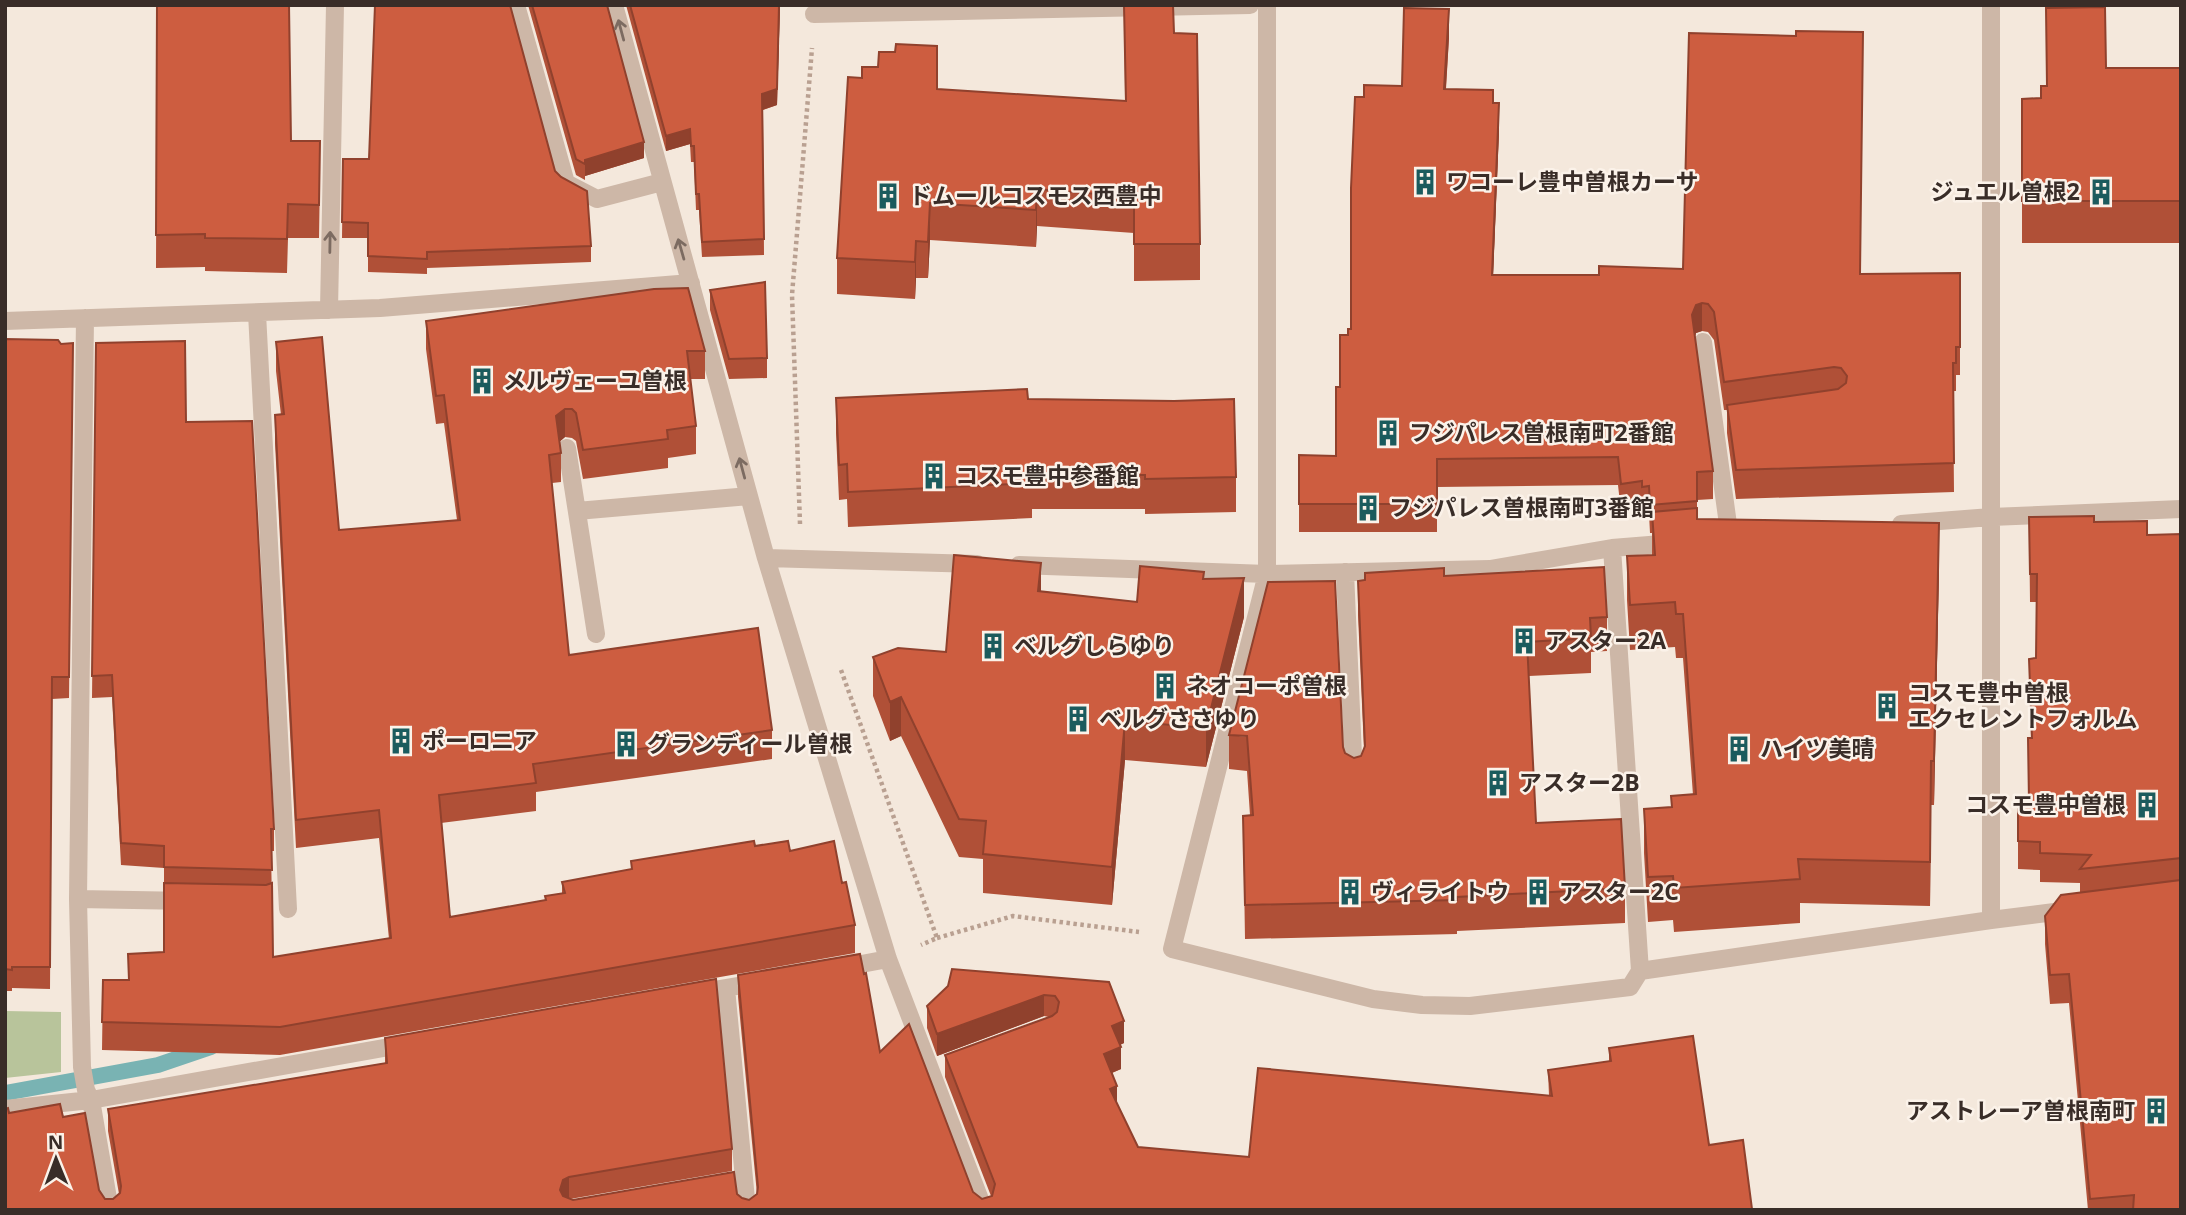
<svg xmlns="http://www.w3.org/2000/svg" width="2186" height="1215" viewBox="0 0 2186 1215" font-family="'Open Sans','Noto Sans JP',sans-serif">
	<rect width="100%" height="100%" fill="#f4e8dc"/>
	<!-- green -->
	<path fill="#b8c49b" d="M5,1011L61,1012V1072L5,1078Z"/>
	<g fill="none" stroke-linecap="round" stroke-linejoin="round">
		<!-- stream -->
		<path stroke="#79b3b3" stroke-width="16" d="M5,1093L158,1065L211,1047"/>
		<!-- path -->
		<path stroke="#b9a091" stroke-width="4.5" stroke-dasharray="3.5 3.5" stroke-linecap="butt" d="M800,524L792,295L812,48
			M841,670L937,938L921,945
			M937,938L1013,916L1139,932"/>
		<!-- minor -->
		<path stroke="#cdb7a7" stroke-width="18" d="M516,5L566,183L597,199L662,182
			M614,5L766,558L888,959L984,1210
			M1267,5V574L1172,949L1373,999L1422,1005L1470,1006L1630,987L1640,971L1612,548
			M814,14L1250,5
			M329,310L335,5
			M257,313L288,909
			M85,318L78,899L82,1067L86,1090L91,1100L110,1210
			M5,321L380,308L691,283
			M1703,342L1730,539
			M567,448L596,634
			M577,511L749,496
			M1901,524L1991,517L2181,509
			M766,558L977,564
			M1019,565L1267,574L1490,569L1612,548L1674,543
			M1345,572L1354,779
			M78,899L189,901
			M1991,920V5
			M840,968L888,959
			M1640,971L1991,920L2070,910
			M726,988L747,1210
			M696,993L761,982
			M5,1109L91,1100L406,1044"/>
	</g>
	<!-- wall -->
	<path fill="#b05037" d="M157,5L291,141L320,175L319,238H288L287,273L205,271V267L156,268Z
		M528,5H607L644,158L585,176V180L576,175Z
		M626,5H780L777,105L763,110L764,255L702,257L699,210H696L694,162H691L690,144L666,151Z
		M1124,5L1174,33L1200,244V280L1134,281V233L1037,226L1036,247L930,240L928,278H916L915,299L837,294V258L937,89L1125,101Z
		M2046,8L2106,68H2181V243H2022V99L2041,98L2046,86Z
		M1449,37L1446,89L1493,103L1499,131L1493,275L1860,274L1960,273V375H1956V391H1953L1954,492L1736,499L1727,433V410H1724L1714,340L1708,332L1702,331L1696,333L1695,336L1713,471V499L1697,500V519L1939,567L1934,805H1931L1930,906L1800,903V923L1674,932L1673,920L1648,922L1644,853V809L1671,807V796L1693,795L1683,658H1676L1675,647L1630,650L1627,600V556L1652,555V533H1650L1649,514L1642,515V509L1621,512L1618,485L1437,487V532H1299V455L1336,456L1340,387L1348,335L1351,329L1364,97L1402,86Z
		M343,159L555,171L591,246V262L427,268V274L368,272V238H342Z
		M710,290L767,358V378L729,379L710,310Z
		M426,321L705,351V379H690L696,426V454L668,458V468L583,479L576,441L572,438L565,437L559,442L561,453V482L552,483L569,655L772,730V759L536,792V811L441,823L450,917L545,901V896L562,894V882L631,869V861L755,846L790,851L842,883L855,925V953L280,1055L102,1050L103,980H128V954L164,952V868L121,865L112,697L92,698L96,343L186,422L274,829V851H271L273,957L389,939L379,838L296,848L275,443V415H281L276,371V342L339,530L457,520L444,423L436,424L426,349Z
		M5,339L61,344L73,343L69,698L52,699L50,989L12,988V991H5Z
		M836,398L1028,399L1236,477V512L1145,514V509H1032V518L848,527L847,499L839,500L836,433Z
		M2029,517L2094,522L2147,535L2181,534V1210H2088L2069,1003L2050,1004L2045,944V916L2080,892V883L2040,882V870L2018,869V802H2028L2031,738L2029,659L2036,658L2037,602H2030Z
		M1444,576L1607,617V651L1591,652V673L1529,676L1536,823L1625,888V923L1457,931V934L1245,939L1243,816L1250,815L1247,771L1229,769V735L1343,747L1345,753L1354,758L1361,756L1364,749L1358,615V581Z
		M1204,579L1244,617L1206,767L1125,760L1112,905L983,893V859L959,857L901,736L890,741L873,696V657L946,652L1041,591L1137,602Z
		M738,975L880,1052L973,1192L982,1199L991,1196L945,1077V1055L1049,1017L1044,1016L937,1056L927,1028V1006L1109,982L1124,1043L1120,1045L1121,1069L1112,1073L1117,1105L1138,1147L1249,1157L1549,1096L1548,1070L1609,1061V1048L1709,1145L1752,1210H5L9,1113L63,1117L99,1190L105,1199H113L119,1194L108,1131V1109L385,1063V1038L732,1149V1171L570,1199L573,1200L737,1194L742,1198L749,1200L757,1194L738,997Z"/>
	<!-- shaded-wall -->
	<path fill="#90412d" d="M780,5L777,105L762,110V94Z
		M1449,9V37L1444,117V89Z
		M1499,103V131L1492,303V275Z
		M690,129V144L666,151V136Z
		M644,142V158L585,176V160Z
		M1037,189V226L1036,247V210Z
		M930,203V240L928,278V242Z
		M916,241V278L915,299V262Z
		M1702,303V331L1696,333L1692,344V315L1696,305Z
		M565,409V437L556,445V416Z
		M1939,523V567L1934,805V761Z
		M1041,563V602L1038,591Z
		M1244,578V617L1206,767V728Z
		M901,697V736L890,741V702Z
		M1125,721V760L1112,905V867Z
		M1931,761V805L1930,906V862Z
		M1044,995V1016L937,1056V1034Z
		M1124,1021V1043L1112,1048V1026Z
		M1121,1047V1069L1104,1076V1054Z
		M1117,1086V1108L1110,1089Z
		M569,1177V1199L560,1210V1190L563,1180Z"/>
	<!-- building -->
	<path fill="#cd5d40" stroke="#90412d" stroke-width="2" d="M157,5H289L291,141H320L319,205L288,204L287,239L205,238V234L156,235Z
		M375,5H510L555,171L561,177L587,191L591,246L427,252V259L368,256V223L342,222L343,159H369Z
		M532,5H607L644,142L585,160V164L576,159Z
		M630,5H779L777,89L762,94L764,239L702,242L699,194H696L694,146H691L690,129L666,136Z
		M1124,5H1173L1174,33L1197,34L1200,244H1134V197L1037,189L1036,210L930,203L928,242L916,241L915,262L837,258L848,77L862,78V67H878L879,52H895L896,44L937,46V89L1126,101Z
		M2105,7L2106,68H2181V201H2022V99L2041,98V86H2047L2046,8Z
		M1404,8L1449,9L1444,89L1493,90V103H1499L1492,275H1599V266L1683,269L1689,33L1796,36V31L1863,32L1860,274L1960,273V347H1956V363H1953L1954,463L1736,470L1727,405L1838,389L1846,383L1847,376L1841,368L1834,367L1724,382L1714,312L1708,304L1702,303L1696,305L1692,315L1713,471L1697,472V501L1650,505L1649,486L1642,487V481L1621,484L1618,457L1437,459V504H1299V455L1336,456V387H1340V335H1348V329H1351V188L1355,97H1364V85L1402,86Z
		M765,282L767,358L729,359L710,290Z
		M688,288L705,351H687L696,426L667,430L668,439L583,450L576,413L572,409H565L556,416L561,453L549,455L569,655L758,628L772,730L533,764L536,783L439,795L450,917L546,900L545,896L565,893L562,882L632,869L631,861L754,841L755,846L788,841L790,851L834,841L842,883L846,882L855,925L280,1027L102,1022L103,980H129L128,954L164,952V883L266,885L272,883L273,957L391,938L379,810L296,820L275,415L284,414L276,342L322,337L339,530L460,520L444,395L436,396L426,321L654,289Z
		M5,339L58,340L61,344L73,343L69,677H52L50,967H12V970L5,969Z
		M185,341L186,422L252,421L274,829H271L272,870L164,867V846L121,843L112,675L92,676L96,343Z
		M1027,389L1028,399L1174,401L1234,399L1236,477L1145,479V475L1032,474V483L848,492L847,464L839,465L836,398Z
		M1697,508V519L1939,523L1934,761H1931L1930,862L1798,859L1800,879L1674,888L1673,876L1648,877L1644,809L1672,807L1671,796L1696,794L1683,614H1676L1675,602L1630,605L1627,556L1655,555L1652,512Z
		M2094,516V522L2147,521V535L2181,534V858L2080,869L2091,855L2040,853V842L2018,841V802H2029L2028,738H2032L2029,659L2036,658L2037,574H2030L2029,517Z
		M954,555L1041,563L1038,591L1137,602L1140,566L1204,572L1203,579L1244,578L1206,728L1125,721L1112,867L983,854L986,821L959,819L901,697L890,702L873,657L898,648L946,652Z
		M1604,567L1607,617L1590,618L1591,638L1527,642L1536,823L1621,819L1625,888L1457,897V900L1245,905L1243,816L1253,815L1247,736L1229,735L1268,582L1335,581L1343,747L1345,753L1354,758L1361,756L1365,746L1358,581L1365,580V573L1444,568V576Z
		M2181,880V1210H2133L2134,1195L2090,1199L2069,974L2050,975L2045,916L2061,895Z
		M860,954L864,974L866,973L880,1052L909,1024L973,1192L982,1199L992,1196L995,1184L945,1055L1052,1016L1057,1012L1059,1002L1055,996L1044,995L937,1034L927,1006L948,986L952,969L1109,982L1124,1021L1112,1026L1121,1047L1104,1054L1117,1086L1110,1089L1138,1147L1249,1157L1258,1068L1552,1096L1548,1070L1611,1061L1609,1048L1693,1036L1709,1145L1743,1140L1752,1209L5,1210V1109L8,1108L9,1113L60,1104L63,1117L85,1113L99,1190L105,1199H113L120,1193L121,1186L108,1109L387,1063L385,1038L716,979L732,1149L569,1177L563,1180L560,1190L563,1196L573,1200L734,1172L737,1194L742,1198L749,1200L757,1194L758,1187L738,975Z"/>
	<!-- one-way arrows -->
	<defs><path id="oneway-shaft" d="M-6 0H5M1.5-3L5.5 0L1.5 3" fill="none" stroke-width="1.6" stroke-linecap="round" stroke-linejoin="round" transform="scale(1.75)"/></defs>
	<g stroke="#7c6b61">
		<use href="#oneway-shaft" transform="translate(621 30) rotate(-105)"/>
		<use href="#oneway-shaft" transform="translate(330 242) rotate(-89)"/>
		<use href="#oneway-shaft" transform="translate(681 249) rotate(-106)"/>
		<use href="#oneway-shaft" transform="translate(742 468) rotate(-105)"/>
	</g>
	<!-- icons -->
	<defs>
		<g id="building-bare" transform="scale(2.1)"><path d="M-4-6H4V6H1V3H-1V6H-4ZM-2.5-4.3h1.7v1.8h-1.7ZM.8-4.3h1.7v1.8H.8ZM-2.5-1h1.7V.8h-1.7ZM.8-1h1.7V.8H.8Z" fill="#1b5b5d" stroke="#fbf2e9" stroke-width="2.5" paint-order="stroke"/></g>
	</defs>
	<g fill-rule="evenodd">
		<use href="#building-bare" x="1425" y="182"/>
		<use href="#building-bare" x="2101" y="192"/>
		<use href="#building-bare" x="888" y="196"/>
		<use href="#building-bare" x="482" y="381"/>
		<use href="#building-bare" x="1388" y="433"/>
		<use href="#building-bare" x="934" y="476"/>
		<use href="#building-bare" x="1368" y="508"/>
		<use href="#building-bare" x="1524" y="641"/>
		<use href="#building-bare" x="993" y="646"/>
		<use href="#building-bare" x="1165" y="686"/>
		<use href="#building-bare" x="1887" y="706"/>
		<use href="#building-bare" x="1078" y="719"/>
		<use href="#building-bare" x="401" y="741"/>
		<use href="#building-bare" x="626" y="744"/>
		<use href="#building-bare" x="1739" y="749"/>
		<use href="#building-bare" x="1498" y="783"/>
		<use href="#building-bare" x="2147" y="805"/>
		<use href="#building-bare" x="1350" y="892"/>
		<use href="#building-bare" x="1538" y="892"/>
		<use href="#building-bare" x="2156" y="1111"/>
	</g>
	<g text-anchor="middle" stroke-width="5" stroke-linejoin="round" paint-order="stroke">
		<!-- poi labels -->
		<g font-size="23" font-weight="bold" fill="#392d28" stroke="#fbf2e9" text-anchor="start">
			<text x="1446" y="190">ワコーレ豊中曽根カーサ</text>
			<text x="2080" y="200" text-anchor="end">ジュエル曽根2</text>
			<text x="909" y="204">ドムールコスモス西豊中</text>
			<text x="503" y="389">メルヴェーユ曽根</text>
			<text x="1409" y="441">フジパレス曽根南町2番館</text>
			<text x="955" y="484">コスモ豊中参番館</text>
			<text x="1389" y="516">フジパレス曽根南町3番館</text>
			<text x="1545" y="649">アスター2A</text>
			<text x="1014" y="654">ベルグしらゆり</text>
			<text x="1186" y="694">ネオコーポ曽根</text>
			<text x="1908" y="701">コスモ豊中曽根<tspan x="1908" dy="26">エクセレントフォルム</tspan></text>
			<text x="1099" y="727">ベルグささゆり</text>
			<text x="422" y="749">ポーロニア</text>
			<text x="647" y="752">グランディール曽根</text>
			<text x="1760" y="757">ハイツ美晴</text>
			<text x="1519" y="791">アスター2B</text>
			<text x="2126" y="813" text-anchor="end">コスモ豊中曽根</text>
			<text x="1371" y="900">ヴィライトウ</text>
			<text x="1559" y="900">アスター2C</text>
			<text x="2135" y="1119" text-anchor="end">アストレーア曽根南町</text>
		</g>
	</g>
	<!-- border -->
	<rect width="2186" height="1215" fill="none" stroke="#392d28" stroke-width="14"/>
	<!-- north arrow -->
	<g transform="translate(56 1159) rotate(359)" stroke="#fbf2e9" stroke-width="5" paint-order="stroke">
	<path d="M0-5L12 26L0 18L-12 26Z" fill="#392d28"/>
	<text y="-10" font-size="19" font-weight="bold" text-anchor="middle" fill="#392d28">N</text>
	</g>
</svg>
